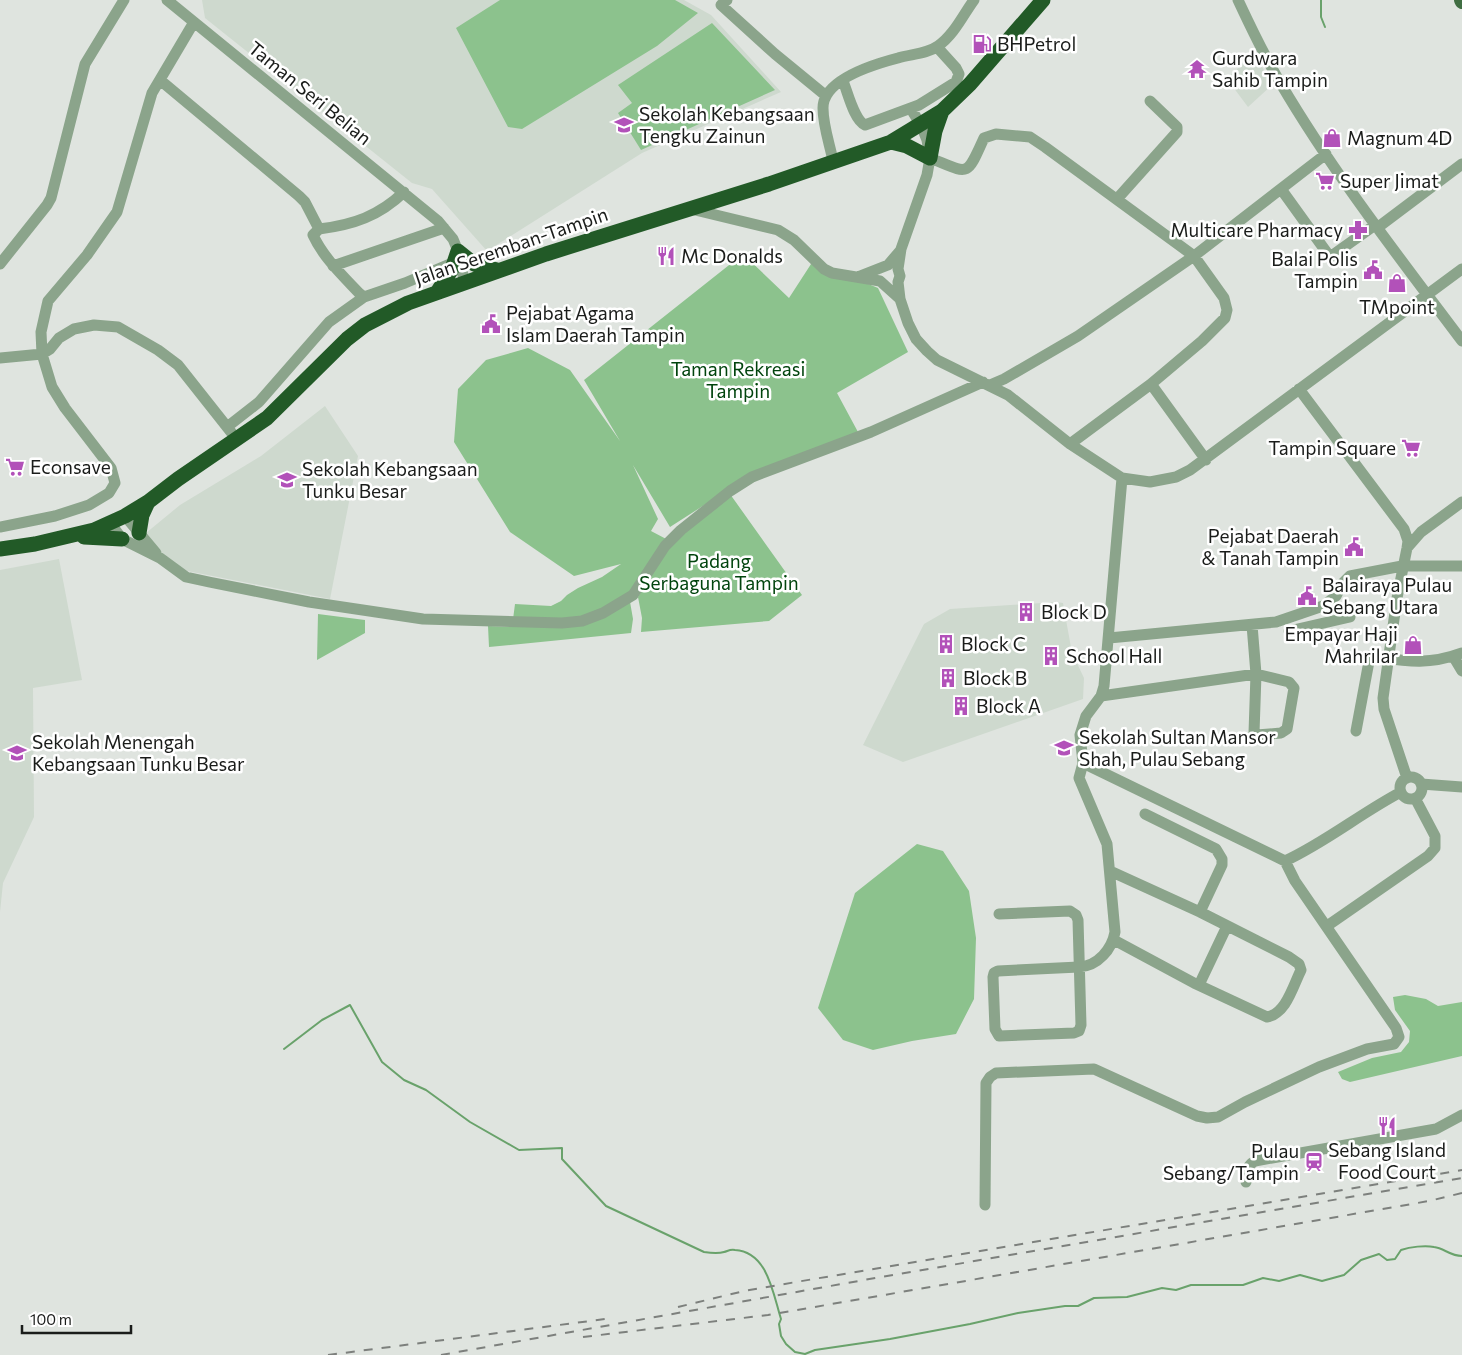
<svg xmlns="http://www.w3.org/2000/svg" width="1462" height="1355" viewBox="0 0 1462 1355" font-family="Commissioner,sans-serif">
	<rect width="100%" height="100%" fill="#dfe4df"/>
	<!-- built -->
	<path fill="#ced9ce" d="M202,0H684L711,15L781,92L642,153L487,251L432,189L412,183L205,18Z
		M1253,53L1273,84L1248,107L1227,79Z
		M325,406L358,456L330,599L187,571L163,555L146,533L180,505L261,456Z
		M59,559L82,680L33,688L34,817L3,883L0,912V570Z
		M1056,602L1063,603L1072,653L1084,678L1083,699L903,762L863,745L924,624L950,609Z"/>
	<!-- green -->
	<path fill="#8cc28d" d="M500,0H675L698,13L657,46L522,129L508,127L456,28Z
		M712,23L775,90L641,150L618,113L632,103L618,85Z
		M743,254L789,298L813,261L878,288L908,352L837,393L858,432L734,486L670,527L633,465L658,519L651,531L670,541L629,596L633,619L631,633L489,647L488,626L512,627L515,604L551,606L561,601L567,595L578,588L602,577L621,564L574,576L510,532L454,442L458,389L486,360L528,348L570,370L620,441L584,380Z
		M730,494L802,595L769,621L641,632L642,618L638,597L670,543Z
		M318,614L365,620V633L317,660Z
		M917,844L943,851L969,891L976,938L974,999L956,1034L912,1041L873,1050L843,1040L818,1008L855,893Z
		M1405,995L1426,999L1438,1006L1462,1002V1056L1350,1082L1342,1079L1338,1072L1372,1058L1401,1052L1409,1042L1410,1031L1395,1010L1393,997Z"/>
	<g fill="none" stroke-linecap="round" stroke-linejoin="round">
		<!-- stream -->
		<path stroke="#69a26b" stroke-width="2" d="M1321,0V17L1325,27
			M284,1049L322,1020L350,1005L382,1062L404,1080L426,1090L470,1122L519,1150L562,1148V1159L606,1206L704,1252C710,1253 718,1254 724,1252C728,1251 730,1249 735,1250C768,1252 773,1294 781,1319L779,1324L781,1336L786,1344L795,1352L805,1354L815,1350L890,1339L970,1324L1018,1313L1065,1306H1078L1094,1298L1127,1297L1162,1288L1176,1290L1191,1285H1243L1263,1278L1279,1281L1300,1275L1322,1281L1344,1275L1361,1260L1379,1254L1387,1260L1395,1259L1401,1250C1410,1247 1425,1245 1434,1247C1444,1248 1450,1256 1462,1256"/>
		<!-- minor -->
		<path stroke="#8ba48b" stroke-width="11" d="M167,0L438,221L453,239L458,251L462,261L460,266L465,281
			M727,0L721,5L775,54L825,95
			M1238,0C1251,28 1265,57 1281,84C1334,174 1399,257 1462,341
			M160,80L299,196L305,202L319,229
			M843,81C848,93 854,120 865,125L919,105L956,82L959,74L956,68L937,47
			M911,109L921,125L927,140L930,158L927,175L901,249L898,269L900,276L898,282L900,299L908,323L916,339L927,351L937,360L1008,395L1070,444L1122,478L1150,482L1176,477L1190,470L1462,269
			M930,158C970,174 966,178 984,138L996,134L1030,137L1045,147L1194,256L1224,298L1227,310L1225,318L1202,341L1151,384
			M833,161C830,145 823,126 823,108C823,79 875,64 898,58C911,54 927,54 938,46C954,35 963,15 974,0
			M1281,189L1330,257L1375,225
			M1117,199L1177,132V127L1150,101
			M691,209L778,230L794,240L824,269L832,273L880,281L900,299
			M1377,228L1462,164
			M319,229C353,225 379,216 404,192
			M319,229L313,235C323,257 342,275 359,293L364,297
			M0,264L47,205L51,198L85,64L124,0
			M333,266L444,228
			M860,276L888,265L900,251
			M0,358L42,354L50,349L59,338L74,329L94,325L118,327L158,350L178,365L231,432
			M990,385L1004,379L1078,336L1194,256L1326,154
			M1299,389L1404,529L1408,541L1407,548L1397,598L1383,698L1384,709L1407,778
			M227,427L259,402L329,322L364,297L405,283L457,261
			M1070,444L1151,384L1206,460
			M125,516L156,553
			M111,524L122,539L160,558L186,577L209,582L309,602L423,619L562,623L582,621L603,613L633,595L665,546L681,530L730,491L752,477L871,432L983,382
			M0,527L55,516L89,505L109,493L115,483L111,468L65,408L52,387L42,354L41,332L48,301L87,255L117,212L152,93L194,22
			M1407,548L1421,532L1462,502
			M1289,631L1350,617
			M1109,638L1276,622L1323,606L1336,596L1342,584L1350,576L1402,566H1462
			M1453,656L1462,671
			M1101,696L1256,674L1289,682L1294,688L1287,729L1281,733L1257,735L1254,733L1256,674L1252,625
			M1356,731L1370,656C1405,661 1427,666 1462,653
			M1400 788a11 11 0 1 1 22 0a11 11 0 1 1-22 0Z
			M1421,784L1462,787
			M1145,814L1216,849L1222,859V865L1200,912
			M1285,861C1326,842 1361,813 1401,792
			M1110,871L1200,912L1289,957L1299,964L1301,970C1293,986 1286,1014 1267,1017L1194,983L1114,940
			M999,914L1070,911L1076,915L1078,920L1081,1025L1079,1031L1074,1033L999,1036L995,1029L993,977L994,973L998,971L1079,967C1098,966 1112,949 1115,932L1107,844L1079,778L1083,763L1080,735L1086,716L1101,696L1104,686L1122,478
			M1327,926L1428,856L1435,848V836L1415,798
			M1199,985L1227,926
			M1246,1182C1246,1172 1246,1166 1255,1161L1436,1129L1462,1115
			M985,1205L986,1083L990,1077L996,1073L1094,1069L1197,1116L1207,1118L1218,1117L1245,1102L1319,1067L1367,1049L1394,1044L1399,1037L1396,1028L1295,881L1285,861L1083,763"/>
		<!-- major -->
		<path stroke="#406e42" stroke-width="14" d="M1461,0L1462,2"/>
		<!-- highway -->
		<path stroke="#225a27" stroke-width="15" d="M891,142L907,146L930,158L935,131L942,111
			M438,291L452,269L458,251L474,264L497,270
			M139,533L142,515L148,502
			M84,537L122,539
			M0,549L35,544L94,530L125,516L148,502L178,479L267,418L347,339L365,325L408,303L546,254L769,184L891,142L942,111L970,84L1043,0"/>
		<!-- rail -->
		<path stroke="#7d807d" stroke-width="2" stroke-dasharray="9 9" stroke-linecap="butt" d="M678,1307L744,1291L796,1282L1462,1170
			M583,1337L768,1315L1429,1201L1462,1193
			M328,1355L613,1318
			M441,1355L881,1277L1462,1178"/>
	</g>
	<!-- icons -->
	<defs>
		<g id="fuel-bare" transform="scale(1.5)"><path d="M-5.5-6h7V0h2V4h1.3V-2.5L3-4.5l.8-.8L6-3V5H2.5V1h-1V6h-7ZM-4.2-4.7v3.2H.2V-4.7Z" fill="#b251b9" stroke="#fff" stroke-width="2.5" paint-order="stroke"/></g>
		<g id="temple-bare" transform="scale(1.5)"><path d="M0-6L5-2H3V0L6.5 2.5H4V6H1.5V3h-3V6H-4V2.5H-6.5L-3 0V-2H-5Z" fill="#b251b9" stroke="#fff" stroke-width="2.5" paint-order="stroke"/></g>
		<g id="school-bare" transform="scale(1.5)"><path d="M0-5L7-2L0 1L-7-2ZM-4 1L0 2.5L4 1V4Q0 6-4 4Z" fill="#b251b9" stroke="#fff" stroke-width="2.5" paint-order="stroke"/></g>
		<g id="shop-bare" transform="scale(1.5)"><path d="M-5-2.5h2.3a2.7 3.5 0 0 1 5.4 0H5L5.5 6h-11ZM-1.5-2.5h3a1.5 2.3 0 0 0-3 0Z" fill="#b251b9" stroke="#fff" stroke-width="2.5" paint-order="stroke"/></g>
		<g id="supermarket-bare" transform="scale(1.5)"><path d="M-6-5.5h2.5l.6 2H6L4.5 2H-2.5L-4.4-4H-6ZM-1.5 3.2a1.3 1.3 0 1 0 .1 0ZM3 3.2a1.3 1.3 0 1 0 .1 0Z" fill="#b251b9" stroke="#fff" stroke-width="2.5" paint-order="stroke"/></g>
		<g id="pharmacy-bare" transform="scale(1.5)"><path d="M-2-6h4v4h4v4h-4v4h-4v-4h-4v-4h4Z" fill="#b251b9" stroke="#fff" stroke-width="2.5" paint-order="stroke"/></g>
		<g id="restaurant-bare" transform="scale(1.5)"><path d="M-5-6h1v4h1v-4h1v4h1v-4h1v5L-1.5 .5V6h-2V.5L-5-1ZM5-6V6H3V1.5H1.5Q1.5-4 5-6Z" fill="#b251b9" stroke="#fff" stroke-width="2.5" paint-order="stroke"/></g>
		<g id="civic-bare" transform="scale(1.5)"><path d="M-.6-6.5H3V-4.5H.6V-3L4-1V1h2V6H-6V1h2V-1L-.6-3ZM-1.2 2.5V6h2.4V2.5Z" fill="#b251b9" stroke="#fff" stroke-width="2.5" paint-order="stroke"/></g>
		<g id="building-bare" transform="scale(1.5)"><path d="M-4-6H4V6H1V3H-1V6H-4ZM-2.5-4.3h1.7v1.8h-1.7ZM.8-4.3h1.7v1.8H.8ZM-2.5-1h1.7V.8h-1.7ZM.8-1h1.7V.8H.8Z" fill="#b251b9" stroke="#fff" stroke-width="2.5" paint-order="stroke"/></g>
		<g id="station-bare" transform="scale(1.5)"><path d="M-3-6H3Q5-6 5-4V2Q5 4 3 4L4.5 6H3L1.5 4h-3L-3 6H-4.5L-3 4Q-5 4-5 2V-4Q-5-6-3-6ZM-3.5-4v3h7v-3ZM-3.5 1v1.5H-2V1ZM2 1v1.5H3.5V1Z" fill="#b251b9" stroke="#fff" stroke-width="2.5" paint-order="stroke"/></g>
	</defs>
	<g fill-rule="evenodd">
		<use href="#fuel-bare" x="982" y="44"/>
		<use href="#temple-bare" x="1197" y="69"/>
		<use href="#school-bare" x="624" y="125"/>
		<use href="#shop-bare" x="1332" y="138"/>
		<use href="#supermarket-bare" x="1325" y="181"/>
		<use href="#pharmacy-bare" x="1358" y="230"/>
		<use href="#restaurant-bare" x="666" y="256"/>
		<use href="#civic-bare" x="1373" y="270"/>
		<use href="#shop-bare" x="1397" y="283"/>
		<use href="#civic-bare" x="491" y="324"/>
		<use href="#supermarket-bare" x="1411" y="448"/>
		<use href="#supermarket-bare" x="15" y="467"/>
		<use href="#school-bare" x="287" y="480"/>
		<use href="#civic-bare" x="1354" y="547"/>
		<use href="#civic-bare" x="1307" y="596"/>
		<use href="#building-bare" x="1026" y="612"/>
		<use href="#building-bare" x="946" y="644"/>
		<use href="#shop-bare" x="1413" y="645"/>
		<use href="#building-bare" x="1051" y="656"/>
		<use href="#building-bare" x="948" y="678"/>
		<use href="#building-bare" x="961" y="706"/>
		<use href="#school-bare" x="1064" y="748"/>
		<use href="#school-bare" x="17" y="753"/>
		<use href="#restaurant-bare" x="1387" y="1126"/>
		<use href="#station-bare" x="1314" y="1162"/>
	</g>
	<g text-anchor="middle" stroke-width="5" stroke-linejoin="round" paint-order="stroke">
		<!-- poi labels -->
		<g font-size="19" fill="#1a1c1a" stroke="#fff" text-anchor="start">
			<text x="997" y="51">BHPetrol</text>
			<text x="1212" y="65">Gurdwara<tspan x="1212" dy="22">Sahib Tampin</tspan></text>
			<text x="639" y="121">Sekolah Kebangsaan<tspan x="639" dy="22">Tengku Zainun</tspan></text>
			<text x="1347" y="145">Magnum 4D</text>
			<text x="1340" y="188">Super Jimat</text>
			<text x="1343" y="237" text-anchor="end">Multicare Pharmacy</text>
			<text x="681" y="263">Mc Donalds</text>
			<text x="1358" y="266" text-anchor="end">Balai Polis<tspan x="1358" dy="22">Tampin</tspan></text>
			<text x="1397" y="314" text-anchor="middle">TMpoint</text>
			<text x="506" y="320">Pejabat Agama<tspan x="506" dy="22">Islam Daerah Tampin</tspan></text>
			<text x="1396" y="455" text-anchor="end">Tampin Square</text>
			<text x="30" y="474">Econsave</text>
			<text x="302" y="476">Sekolah Kebangsaan<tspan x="302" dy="22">Tunku Besar</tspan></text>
			<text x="1339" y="543" text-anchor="end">Pejabat Daerah<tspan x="1339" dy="22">&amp; Tanah Tampin</tspan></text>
			<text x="1322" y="592">Balairaya Pulau<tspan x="1322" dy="22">Sebang Utara</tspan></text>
			<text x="1041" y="619">Block D</text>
			<text x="1398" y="641" text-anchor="end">Empayar Haji<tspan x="1398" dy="22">Mahrilar</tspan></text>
			<text x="961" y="651">Block C</text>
			<text x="1066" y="663">School Hall</text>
			<text x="963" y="685">Block B</text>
			<text x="976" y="713">Block A</text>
			<text x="1079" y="744">Sekolah Sultan Mansor<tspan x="1079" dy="22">Shah, Pulau Sebang</tspan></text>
			<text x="32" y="749">Sekolah Menengah<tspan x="32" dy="22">Kebangsaan Tunku Besar</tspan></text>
			<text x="1387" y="1157" text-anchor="middle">Sebang Island<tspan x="1387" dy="22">Food Court</tspan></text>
			<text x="1299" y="1158" text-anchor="end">Pulau<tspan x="1299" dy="22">Sebang/Tampin</tspan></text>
		</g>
		<!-- street labels -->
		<g font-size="19" fill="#1a1c1a" stroke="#fff">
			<text transform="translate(310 93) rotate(39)" y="7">Taman Seri Belian</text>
			<text transform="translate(511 246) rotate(-19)" y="7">Jalan Seremban-Tampin</text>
		</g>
		<!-- park labels -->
		<g font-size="19" fill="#01440d" stroke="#fff">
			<text x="738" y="376">Taman Rekreasi<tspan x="738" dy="22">Tampin</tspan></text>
			<text x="719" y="568">Padang<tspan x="719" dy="22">Serbaguna Tampin</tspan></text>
		</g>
	</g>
	<!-- scale -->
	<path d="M22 1325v8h109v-8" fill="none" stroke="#1a1c1a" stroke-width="2.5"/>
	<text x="30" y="1325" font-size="15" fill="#1a1c1a" stroke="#ffffff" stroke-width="4" paint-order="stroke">100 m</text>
</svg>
